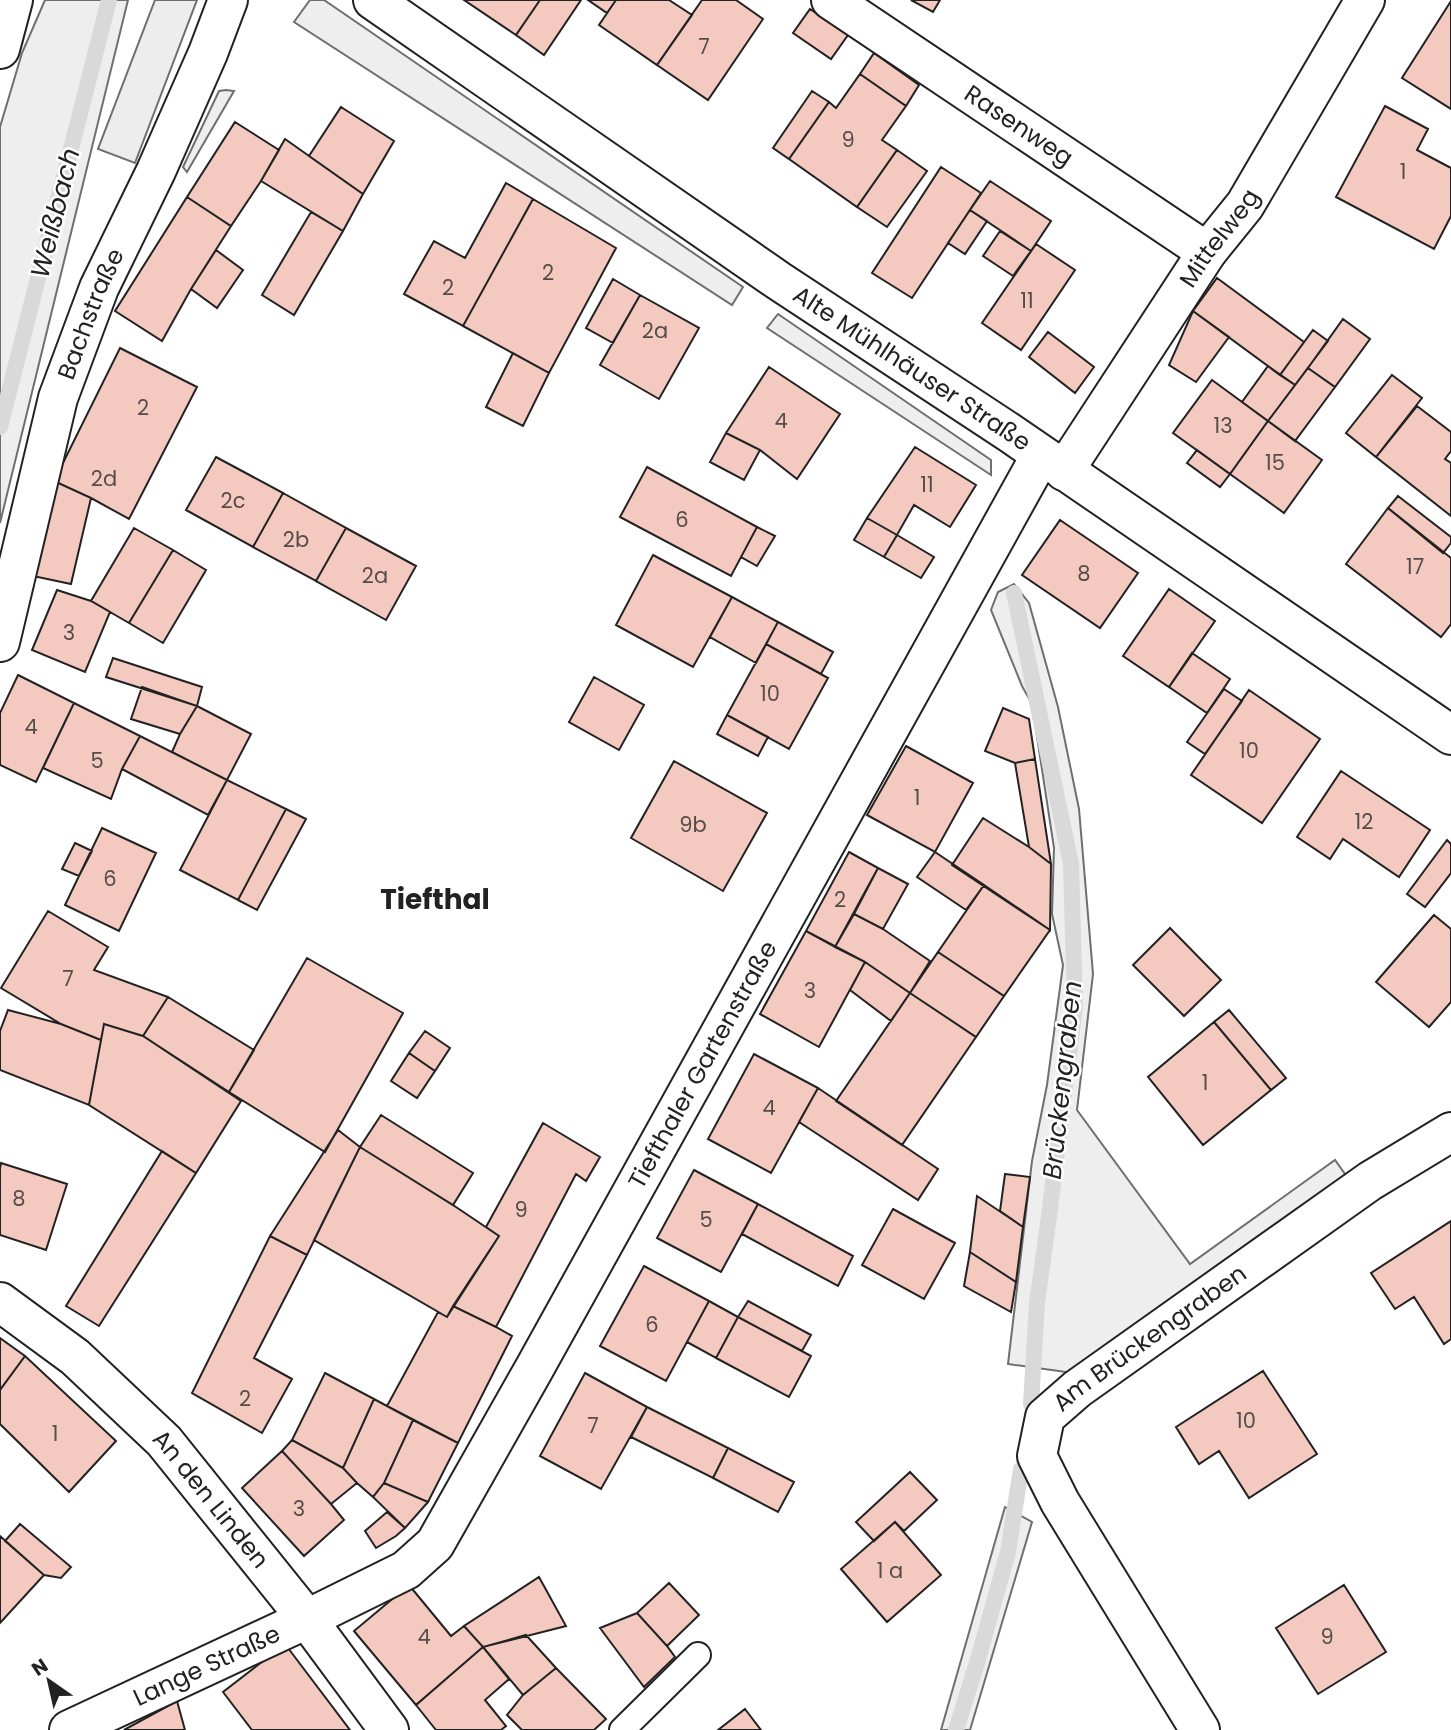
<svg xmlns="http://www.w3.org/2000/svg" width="1451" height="1730" viewBox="0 0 1451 1730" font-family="Poppins,sans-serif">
	<rect width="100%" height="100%" fill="#fff"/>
	<!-- green -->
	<path fill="#eee" stroke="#6f6f6f" stroke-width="2" d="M45,0H128L0,523V127L22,53Z
		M310,0H324L743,287L732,305L294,22Z
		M226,90L234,91L187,172L183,167L219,91Z
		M778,314L991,460V475L767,328Z
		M1014,584L1029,603L1058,707L1079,809L1093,974L1077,1110L1190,1264L1335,1160L1350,1181L1080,1374L1008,1364L1032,1161L1047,1085L1063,965L1052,914L1054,848L1032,704L1022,686L991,610L998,592Z
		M1005,1507L1032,1522L970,1730H941Z"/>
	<!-- parking -->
	<path fill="#ededed" stroke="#6f6f6f" stroke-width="2" d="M155,0H197L135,163L98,149Z"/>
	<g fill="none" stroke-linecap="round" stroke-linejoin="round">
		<!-- stream -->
		<path stroke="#d9d9d9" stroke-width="16" d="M0,427L109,0
			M1014,593L1071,864L1075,1006L1049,1216L1037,1303L1031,1404
			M956,1730L977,1663L1008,1552L1021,1469"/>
	</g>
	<!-- building -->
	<path fill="#f3c9c0" stroke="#222" stroke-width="2" d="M464,0H540L516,35Z
		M540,0H581L544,55L516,35Z
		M588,0H616L607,13Z
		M616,0H669L692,15L657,65L599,25Z
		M702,0H736L763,19L708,100L657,65Z
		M911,0H940L933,12Z
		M1451,1V109L1402,78Z
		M810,9L848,35L831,59L793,33Z
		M874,53L919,85L906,106L860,74Z
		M860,74L906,106L882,140L897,150L857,207L789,159L829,102L836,108Z
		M812,91L829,102L789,159L773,148Z
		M1385,106L1428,129L1417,150L1451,168V216L1434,249L1336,197Z
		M341,107L394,141L363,194L309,156Z
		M235,122L279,150L261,181L231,226L187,197Z
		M285,139L363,194L343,231L261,181Z
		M897,150L927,171L887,227L857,207Z
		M941,167L981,193L912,298L872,273Z
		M990,181L1051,221L1031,251L970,210Z
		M506,183L533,199L463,326L404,294L434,241L465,258Z
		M187,197L231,226L191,289L162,341L115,311Z
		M533,199L616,248L549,373L463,326Z
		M970,210L987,221L965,254L948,243Z
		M311,212L343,231L294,315L262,295Z
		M1000,231L1031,251L1013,276L983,256Z
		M1036,244L1075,270L1021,350L982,323Z
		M216,250L243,270L217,308L191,289Z
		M1217,278L1304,342L1280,375L1193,311Z
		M613,279L640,295L613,343L586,328Z
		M640,295L699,328L659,399L600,365Z
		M1193,311L1229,337L1196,382L1169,365Z
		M1343,319L1370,339L1335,387L1308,368Z
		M1313,330L1328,341L1295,385L1280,375Z
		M1048,332L1094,367L1075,393L1029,357Z
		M120,348L197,387L129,519L91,498L54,481Z
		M513,353L549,373L523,426L486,407Z
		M1268,366L1295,385L1268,421L1242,402Z
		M769,367L840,414L797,479L760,450L726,433Z
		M1308,368L1335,387L1295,441L1268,421Z
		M1392,375L1422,398L1376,457L1346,433Z
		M1212,380L1268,421L1230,474L1173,433Z
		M1417,406L1451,432V451L1445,459L1451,463V516L1376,457Z
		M1268,421L1322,460L1284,513L1230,474Z
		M726,433L760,450L744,480L710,462Z
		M915,447L976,485L950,527L914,505L897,535L867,518Z
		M1197,450L1230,474L1220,487L1187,463Z
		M216,457L283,493L253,547L186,510Z
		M647,467L757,527L731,576L620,517Z
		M54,481L91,498L71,584L33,576Z
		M283,493L346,528L316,581L253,547Z
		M1398,496L1451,537V543L1443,553L1388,508Z
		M1388,508L1451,558V624L1441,637L1346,564Z
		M867,518L897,535L884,557L854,540Z
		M1060,520L1138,573L1100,628L1022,575Z
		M757,527L775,536L757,566L741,557Z
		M134,528L173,550L129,623L91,601Z
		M346,528L416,566L386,620L316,581Z
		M897,535L934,557L921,578L884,557Z
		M173,550L206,570L163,643L129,623Z
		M653,555L732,597L693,667L616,625Z
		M1169,589L1215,621L1169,687L1123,656Z
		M57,590L91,601L110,612L85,672L32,650Z
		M732,597L778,622L756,663L710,637Z
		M778,622L833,652L821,674L766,644Z
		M766,644L828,678L789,749L727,715Z
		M1192,653L1230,679L1207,713L1169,687Z
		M113,658L202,687L197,706L106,677Z
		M18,675L74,703L36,782L0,765V713Z
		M594,677L644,705L619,750L569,722Z
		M142,687L197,706L180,734L131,719Z
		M1224,689L1242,701L1205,754L1187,742Z
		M1249,690L1320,739L1262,823L1191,775Z
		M74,703L140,736L122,769L111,799L43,768Z
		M197,706L251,734L227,780L172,752L180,734Z
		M1003,708L1029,719L1035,759L1015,763L985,751Z
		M727,715L768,737L758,756L717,734Z
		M140,736L227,780L208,815L122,769Z
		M906,746L973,783L935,852L867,815Z
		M1035,759L1051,864L1029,847L1015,763Z
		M674,761L767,813L723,891L631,838Z
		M1341,771L1430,830L1399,877L1343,839L1330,859L1297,837Z
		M227,780L286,809L238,900L180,870Z
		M286,809L306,819L257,910L238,900Z
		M983,818L1029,847L1051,864L1050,930L952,865Z
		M102,828L156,853L119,931L65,905Z
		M1447,840L1451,844V873L1425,907L1407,894Z
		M75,843L92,851L79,876L62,869Z
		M849,852L878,868L835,947L806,931Z
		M935,852L984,885L966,910L917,877Z
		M878,868L908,884L883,929L854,914Z
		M984,885L1050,930L1004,996L938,952Z
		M48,911L108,947L94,970L168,997L143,1036L104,1024L101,1040L61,1024L1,988Z
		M854,914L883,929L930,961L910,993L865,962L835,947Z
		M1434,915L1451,929V1002L1429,1027L1376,982Z
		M1170,928L1221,980L1184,1016L1133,965Z
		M806,931L865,962L819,1047L760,1014Z
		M938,952L1004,996L976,1037L910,993Z
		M307,958L403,1013L325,1152L229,1092Z
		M865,962L910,993L891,1021L850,990Z
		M910,993L976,1037L902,1145L836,1101Z
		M168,997L254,1050L229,1092L143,1036Z
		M8,1010L61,1024L101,1040L89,1105L0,1070V1031Z
		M1229,1010L1286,1078L1271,1090L1214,1022Z
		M1214,1022L1271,1090L1203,1145L1148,1077Z
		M104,1024L143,1036L241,1101L196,1173L89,1105Z
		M425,1031L450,1048L435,1071L409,1053Z
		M409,1053L435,1071L417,1098L391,1081Z
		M754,1054L818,1088L771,1173L708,1139Z
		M818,1088L938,1169L918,1200L799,1122Z
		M381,1115L473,1173L453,1205L360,1147Z
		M543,1123L600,1157L586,1181L576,1174L496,1327L453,1306L499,1236L486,1227Z
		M338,1130L360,1147L307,1255L270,1236Z
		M360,1147L453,1205L499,1236L447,1317L314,1240Z
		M162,1151L196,1173L99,1326L66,1306Z
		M1,1163L67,1184L46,1250L0,1235V1168Z
		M694,1170L758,1204L721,1272L657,1238Z
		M1005,1174L1030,1177L1023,1227L1000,1211Z
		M977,1196L1023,1227L1016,1282L970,1252Z
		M758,1204L853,1256L838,1286L742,1234Z
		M893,1209L955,1243L924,1299L862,1265Z
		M1451,1221V1339L1444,1344L1414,1297L1395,1309L1371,1273Z
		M270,1236L307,1255L254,1358L292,1379L262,1433L192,1393Z
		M970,1252L1016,1282L1011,1312L964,1286Z
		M644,1266L709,1301L666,1381L600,1346Z
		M709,1301L738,1317L716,1358L687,1342Z
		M748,1301L811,1335L802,1351L738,1317Z
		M453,1306L496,1327L512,1336L458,1443L387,1406L438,1312L447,1317Z
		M738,1317L811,1356L789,1397L716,1358Z
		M0,1338L25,1356L0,1390Z
		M25,1356L116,1441L69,1492L0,1424V1390Z
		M1263,1371L1317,1454L1249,1498L1219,1451L1199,1464L1176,1427Z
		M325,1373L374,1399L343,1468L292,1440Z
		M585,1373L647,1407L601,1489L540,1456Z
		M374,1399L413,1420L384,1483L373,1497L357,1483L343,1468Z
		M647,1407L728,1448L713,1478L631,1437Z
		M413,1420L458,1443L428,1502L384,1483Z
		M292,1440L343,1468L357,1483L331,1504L282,1451Z
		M728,1448L794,1482L778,1512L713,1478Z
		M282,1451L331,1504L344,1520L304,1556L242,1488Z
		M910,1472L937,1500L904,1531L895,1522L874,1541L856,1522Z
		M384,1483L428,1502L405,1528L373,1497Z
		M387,1512L405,1528L396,1536L376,1548L365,1531Z
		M895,1522L941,1575L887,1622L841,1569Z
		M20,1524L71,1567L61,1578L44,1575L5,1541Z
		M0,1536L44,1575L0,1623Z
		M539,1577L566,1626L483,1647L464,1626Z
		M669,1583L699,1615L667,1646L637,1613Z
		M409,1585L451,1636L464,1626L483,1647L416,1705L354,1631Z
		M1344,1585L1386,1652L1318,1694L1276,1628Z
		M637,1613L667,1646L675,1657L644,1687L600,1628Z
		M526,1635L556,1668L523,1695L483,1647Z
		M285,1644L350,1730H252L223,1692Z
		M483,1647L509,1679L485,1700L506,1726L501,1730H436L416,1705Z
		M556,1668L606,1719L594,1730H522L507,1715L523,1695Z
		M177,1701L185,1730H124Z
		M745,1709L761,1730H718Z"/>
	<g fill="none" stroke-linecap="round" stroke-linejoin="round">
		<!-- lane casing -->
		<g stroke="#222" stroke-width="28">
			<path id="lane" d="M622,1730L698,1655"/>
		</g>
		<!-- street casing -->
		<g stroke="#222" stroke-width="42">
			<g id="street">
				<path id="s1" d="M373,0L779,281L1010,433L1451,735"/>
				<path id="s2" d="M831,0L1207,252"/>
				<path d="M0,49L13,0"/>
				<path id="s3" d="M1064,471L1207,252L1245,205L1365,0"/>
				<path id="s4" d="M0,642L58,398L99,288L156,171L208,53L228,0"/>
				<path id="s5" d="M0,1302L75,1357L164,1441L307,1619L389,1730"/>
				<path id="s6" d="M69,1730L307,1619L406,1570L435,1544L534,1369L1041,455"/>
				<path id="s7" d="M1200,1730L1060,1502L1037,1456L1045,1417L1077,1389L1370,1181L1451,1132"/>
			</g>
		</g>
		<!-- lane -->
		<use href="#lane" stroke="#fff" stroke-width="24"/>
		<!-- street -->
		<use href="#street" stroke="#fff" stroke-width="38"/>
	</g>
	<g text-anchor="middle" stroke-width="5" stroke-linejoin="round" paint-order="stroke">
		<!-- number labels -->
		<g font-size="21" fill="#564c4a">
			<text x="704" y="54">7</text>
			<text x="848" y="147">9</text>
			<text x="1403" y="179">1</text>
			<text x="548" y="280">2</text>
			<text x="448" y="295">2</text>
			<text x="1027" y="308">11</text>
			<text x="655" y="338">2a</text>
			<text x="143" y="415">2</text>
			<text x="781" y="428">4</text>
			<text x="1223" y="433">13</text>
			<text x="1275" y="470">15</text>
			<text x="104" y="486">2d</text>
			<text x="927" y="492">11</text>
			<text x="233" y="508">2c</text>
			<text x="682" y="527">6</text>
			<text x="296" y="547">2b</text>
			<text x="1415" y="574">17</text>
			<text x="1084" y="581">8</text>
			<text x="375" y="583">2a</text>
			<text x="69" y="640">3</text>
			<text x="770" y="701">10</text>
			<text x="31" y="734">4</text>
			<text x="1249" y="758">10</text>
			<text x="97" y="768">5</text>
			<text x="917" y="805">1</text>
			<text x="1364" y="829">12</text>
			<text x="693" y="832">9b</text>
			<text x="110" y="886">6</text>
			<text x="840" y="907">2</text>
			<text x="68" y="986">7</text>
			<text x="810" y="998">3</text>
			<text x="1205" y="1090">1</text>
			<text x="769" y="1115">4</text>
			<text x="19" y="1206">8</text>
			<text x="521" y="1217">9</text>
			<text x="706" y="1227">5</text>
			<text x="652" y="1332">6</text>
			<text x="245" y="1406">2</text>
			<text x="1246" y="1428">10</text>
			<text x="593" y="1433">7</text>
			<text x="55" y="1441">1</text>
			<text x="299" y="1516">3</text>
			<text x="890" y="1578">1 a</text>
			<text x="424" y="1644">4</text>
			<text x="1327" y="1644">9</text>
		</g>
		<!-- street labels -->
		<g font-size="24" fill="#222" stroke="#fff">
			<text dy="8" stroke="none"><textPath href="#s2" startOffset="226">Rasenweg</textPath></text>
			<text dy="8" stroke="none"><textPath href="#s3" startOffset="280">Mittelweg</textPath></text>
			<text dy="8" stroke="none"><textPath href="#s4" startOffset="341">Bachstraße</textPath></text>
			<text dy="8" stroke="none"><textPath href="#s1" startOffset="653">Alte Mühlhäuser Straße</textPath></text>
			<text dy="8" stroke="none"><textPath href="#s6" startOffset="961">Tiefthaler Gartenstraße</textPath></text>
			<text dy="8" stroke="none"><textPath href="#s7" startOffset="490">Am Brückengraben</textPath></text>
			<text dy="8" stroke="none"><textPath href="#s5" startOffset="290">An den Linden</textPath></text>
			<text dy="8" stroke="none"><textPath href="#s6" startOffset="152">Lange Straße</textPath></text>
		</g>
		<!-- water labels -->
		<g font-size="26" font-style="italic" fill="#222" stroke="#fff">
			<text transform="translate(55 213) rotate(-76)" y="9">Weißbach</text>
			<text transform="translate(1062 1080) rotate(-84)" y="9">Brückengraben</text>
		</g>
		<!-- quarter labels -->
		<g font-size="28" font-weight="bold" fill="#222" stroke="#fff">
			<text x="435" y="909">Tiefthal</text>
		</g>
	</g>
	<!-- north arrow -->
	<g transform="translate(49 1681) rotate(326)" stroke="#ffffff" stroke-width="5" paint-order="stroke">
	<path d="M0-5L12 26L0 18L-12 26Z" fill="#222222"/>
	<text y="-10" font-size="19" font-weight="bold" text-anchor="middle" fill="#222222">N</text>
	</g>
</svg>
